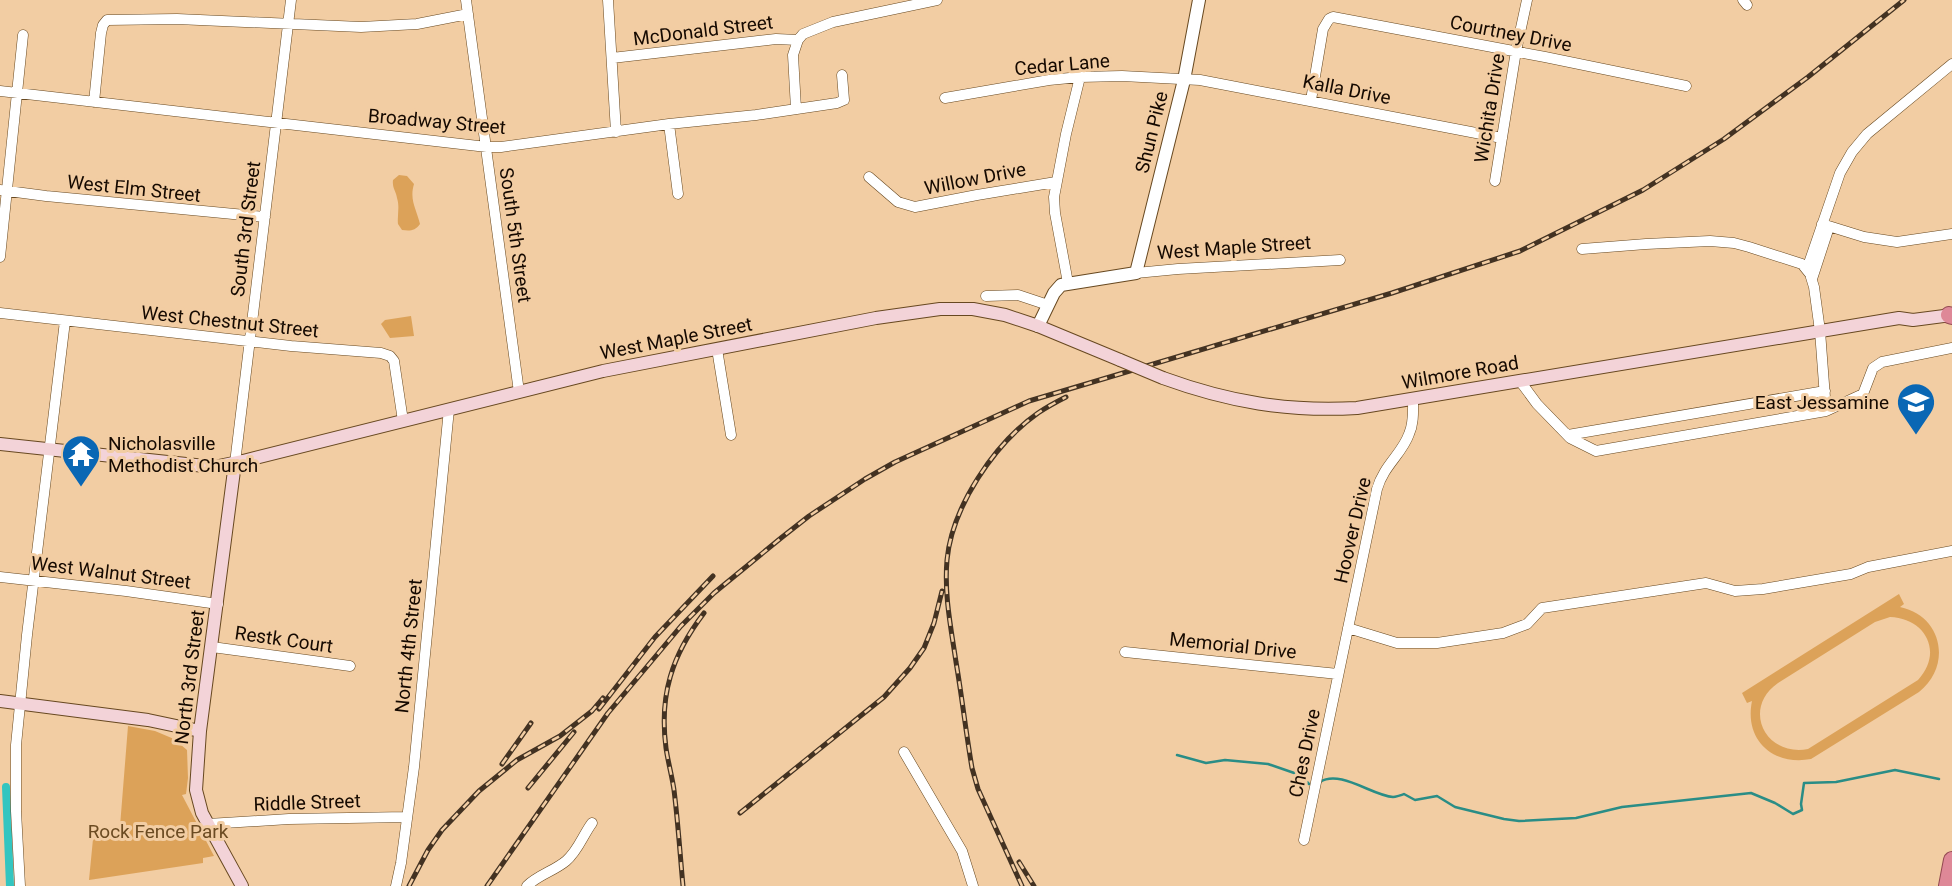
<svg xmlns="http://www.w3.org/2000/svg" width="1952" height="886" viewBox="0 0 1952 886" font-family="Roboto,sans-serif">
	<rect width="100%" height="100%" fill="#f2cda3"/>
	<!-- green -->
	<path fill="#dca259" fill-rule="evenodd" d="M399,175L407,176L414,184C409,200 417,210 420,224C415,231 410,231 402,230L398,224C397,216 400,207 397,198C396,191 392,188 393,180Z
		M411,316L414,336L390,338L381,324L385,320Z
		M1899,594L1904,604L1900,607C1943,616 1952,666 1919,692L1811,759C1773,766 1744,740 1752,701L1747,703L1742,693ZM1890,617C1925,618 1944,652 1918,680L1808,749C1766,757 1741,709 1778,683L1875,622Z
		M128,726L155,731L174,739L187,750L188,778L186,794L182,795L214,856L203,858V863L89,880L93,839H119Z"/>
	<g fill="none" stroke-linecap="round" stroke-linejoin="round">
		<!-- stream -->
		<path stroke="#2a8d86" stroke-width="2.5" d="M1177,755L1206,763L1225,760L1268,764L1300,775L1309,784
			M1320,782C1340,769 1373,796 1393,797C1395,797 1402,795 1404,794L1415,800L1437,796L1455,807L1504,819L1519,821L1576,818L1622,807L1751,793L1775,803L1793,814L1802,810L1801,804L1804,783L1836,782L1895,770L1939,779"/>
		<!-- canal -->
		<path stroke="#33c5c0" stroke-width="8" d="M6,787L10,886"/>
		<!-- minor casing -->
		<g stroke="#674820" stroke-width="11">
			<path id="minor" d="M466,0L519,392
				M608,0L616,132
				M1743,0L1747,5
				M612,58L776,39L798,40
				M0,91L487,147H501L669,124L756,115L837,103L844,100L842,75
				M945,98L1049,80L1080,77L1122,76L1200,80L1502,138
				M1311,100L1323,29L1329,19L1333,17L1545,57L1686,86
				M94,102L101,33L103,25L107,20L177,19L361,27L417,24L468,14
				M796,109L793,55L798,40L803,34L833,22L937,0
				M669,124L678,194
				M869,177L898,202L915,207L977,195L1056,182
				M1495,181L1516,51L1527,0
				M0,190L46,196L265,217
				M1822,224L1864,237L1897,242L1952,234
				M1582,249L1646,244L1710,241L1734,243L1749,247L1802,264L1810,274L1814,287L1820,331L1826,411L1863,394L1873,368L1882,362L1952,348
				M0,257L23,35
				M1807,269L1840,173L1852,152L1867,134L1952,64
				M1136,273L1178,269L1340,260
				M1812,279L1829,227
				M1068,283L1055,213L1054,197L1066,134L1080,77
				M986,296L1018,295L1048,305
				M0,313L291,346L381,353L390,356L394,361L403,421
				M717,349L731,435
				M1520,381L1537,404L1570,438L1596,451L1826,411
				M1568,435L1825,391
				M235,463L291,0
				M0,577L126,591L218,604
				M1348,628L1397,643H1437L1503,633L1527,624L1542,608L1706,583L1735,591L1763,589L1851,574L1868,567L1952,551
				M212,647L350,666
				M1125,652L1338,674
				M904,752L962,851L973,886
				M208,824L289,819L407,817
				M1304,840L1377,489C1384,465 1402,454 1409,434C1414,423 1413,411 1413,400
				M20,886L16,811V745L27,635L65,321
				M396,886L401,863L414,767L449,409
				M527,886C538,875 554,871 566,861C578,851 583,835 592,823"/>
		</g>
		<!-- tertiary casing -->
		<g stroke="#674820" stroke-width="14">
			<path id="tertiary" d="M1038,326L1054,293L1061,285L1136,273L1184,80L1199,0"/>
		</g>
		<!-- secondary casing -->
		<g stroke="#674820" stroke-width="14">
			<path id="secondary" d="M1163,378C1229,402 1288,412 1357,408L1899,318L1913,320L1952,315
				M0,444L214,467L243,461L603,371L876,318L940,309H973L1005,315L1038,326L1120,360
				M235,463L200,731L196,790L202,813L208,824L242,886
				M0,701L148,720L200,731"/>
		</g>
		<!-- trunk casing -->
		<g stroke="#924951" stroke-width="18">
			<path id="trunk" d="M1949,315L1952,316
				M1947,886L1952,860"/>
		</g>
		<!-- minor -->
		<use href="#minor" stroke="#fff" stroke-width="10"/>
		<!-- tertiary -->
		<use href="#tertiary" stroke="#fff" stroke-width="12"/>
		<!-- secondary -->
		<use href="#secondary" stroke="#f3d3d8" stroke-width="12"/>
		<!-- trunk -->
		<use href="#trunk" stroke="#de8897" stroke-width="16"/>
		<!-- rail casing -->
		<g stroke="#433222" stroke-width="5">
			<path id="rail" d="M599,709L655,637L713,576
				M502,764L531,723
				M528,788L574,732
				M740,813L884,697L910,668L924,648L934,623L942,591
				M1019,862L1034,886
				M409,886L428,850L442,830L479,791L517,760L560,736L592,711L603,698
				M487,886L608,713L681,626L714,593L781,538L809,516L865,479L895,462L1029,401L1392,293L1520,251L1643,190L1724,139L1808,77L1904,0
				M683,886C680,854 678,822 674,790C672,776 668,762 666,748C659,695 672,655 704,613
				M1022,886L978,789L972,768C966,733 962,697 956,662C951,628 944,595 947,560C952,507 994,444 1038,413C1047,407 1056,402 1066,397"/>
		</g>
		<!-- rail -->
		<use href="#rail" stroke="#f2cda3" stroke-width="2.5" stroke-dasharray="8" stroke-linecap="butt"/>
		<!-- secondary-bridge casing -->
		<g stroke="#674820" stroke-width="14" stroke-linecap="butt">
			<path id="secondary-bridge" d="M1120,360L1163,378"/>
		</g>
		<!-- secondary-bridge -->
		<use href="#secondary-bridge" stroke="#f3d3d8" stroke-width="12"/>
	</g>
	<!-- icons -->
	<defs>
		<g id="school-pin" transform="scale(2.0125)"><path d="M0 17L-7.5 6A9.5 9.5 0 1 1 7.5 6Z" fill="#0a67b4" stroke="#f2cda3"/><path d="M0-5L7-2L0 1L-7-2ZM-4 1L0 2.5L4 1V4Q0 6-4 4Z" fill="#fff"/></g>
		<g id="temple-pin" transform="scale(2.0125)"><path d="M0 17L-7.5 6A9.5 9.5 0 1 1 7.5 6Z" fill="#0a67b4" stroke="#f2cda3"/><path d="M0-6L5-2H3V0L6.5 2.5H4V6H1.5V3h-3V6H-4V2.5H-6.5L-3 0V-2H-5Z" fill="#fff"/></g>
	</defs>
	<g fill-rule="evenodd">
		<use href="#school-pin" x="1916" y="402"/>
		<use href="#temple-pin" x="81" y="454"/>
	</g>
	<g text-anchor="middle" stroke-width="6" stroke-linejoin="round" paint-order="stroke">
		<!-- street labels -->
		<g font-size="19" fill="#150900" stroke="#f2cda3">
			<text transform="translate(703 30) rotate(-7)" y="7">McDonald Street</text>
			<text transform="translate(1511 33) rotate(11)" y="7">Courtney Drive</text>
			<text transform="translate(1062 64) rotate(-5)" y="7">Cedar Lane</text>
			<text transform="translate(1347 89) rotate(11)" y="7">Kalla Drive</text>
			<text transform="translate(1489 108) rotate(-81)" y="7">Wichita Drive</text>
			<text transform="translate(437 121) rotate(5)" y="7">Broadway Street</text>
			<text transform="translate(1151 132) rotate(-76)" y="7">Shun Pike</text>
			<text transform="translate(975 178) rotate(-11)" y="7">Willow Drive</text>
			<text transform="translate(134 188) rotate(6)" y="7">West Elm Street</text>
			<text transform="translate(245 229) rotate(-83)" y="7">South 3rd Street</text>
			<text transform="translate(516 235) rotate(82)" y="7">South 5th Street</text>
			<text transform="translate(1234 247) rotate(-4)" y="7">West Maple Street</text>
			<text transform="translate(230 321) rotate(6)" y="7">West Chestnut Street</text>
			<text transform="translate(676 338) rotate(-11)" y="7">West Maple Street</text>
			<text transform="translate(1460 372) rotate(-10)" y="7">Wilmore Road</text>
			<text transform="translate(1352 530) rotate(-77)" y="7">Hoover Drive</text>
			<text transform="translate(111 572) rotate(7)" y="7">West Walnut Street</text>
			<text transform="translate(284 639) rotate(8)" y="7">Restk Court</text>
			<text transform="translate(1233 645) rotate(6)" y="7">Memorial Drive</text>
			<text transform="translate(408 646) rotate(-84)" y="7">North 4th Street</text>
			<text transform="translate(189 677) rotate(-83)" y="7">North 3rd Street</text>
			<text transform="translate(1304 753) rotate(-78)" y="7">Ches Drive</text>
			<text transform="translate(307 802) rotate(-2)" y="7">Riddle Street</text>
		</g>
		<!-- poi labels -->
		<g font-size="19" fill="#150900" stroke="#f2cda3" text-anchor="end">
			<text x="1889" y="409">East Jessamine</text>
			<text x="108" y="450" text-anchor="start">Nicholasville<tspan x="108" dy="22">Methodist Church</tspan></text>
		</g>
		<!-- park labels -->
		<g font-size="19" fill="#6b4b22" stroke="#f2cda3">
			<text x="158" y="838">Rock Fence Park</text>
		</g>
	</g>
</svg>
